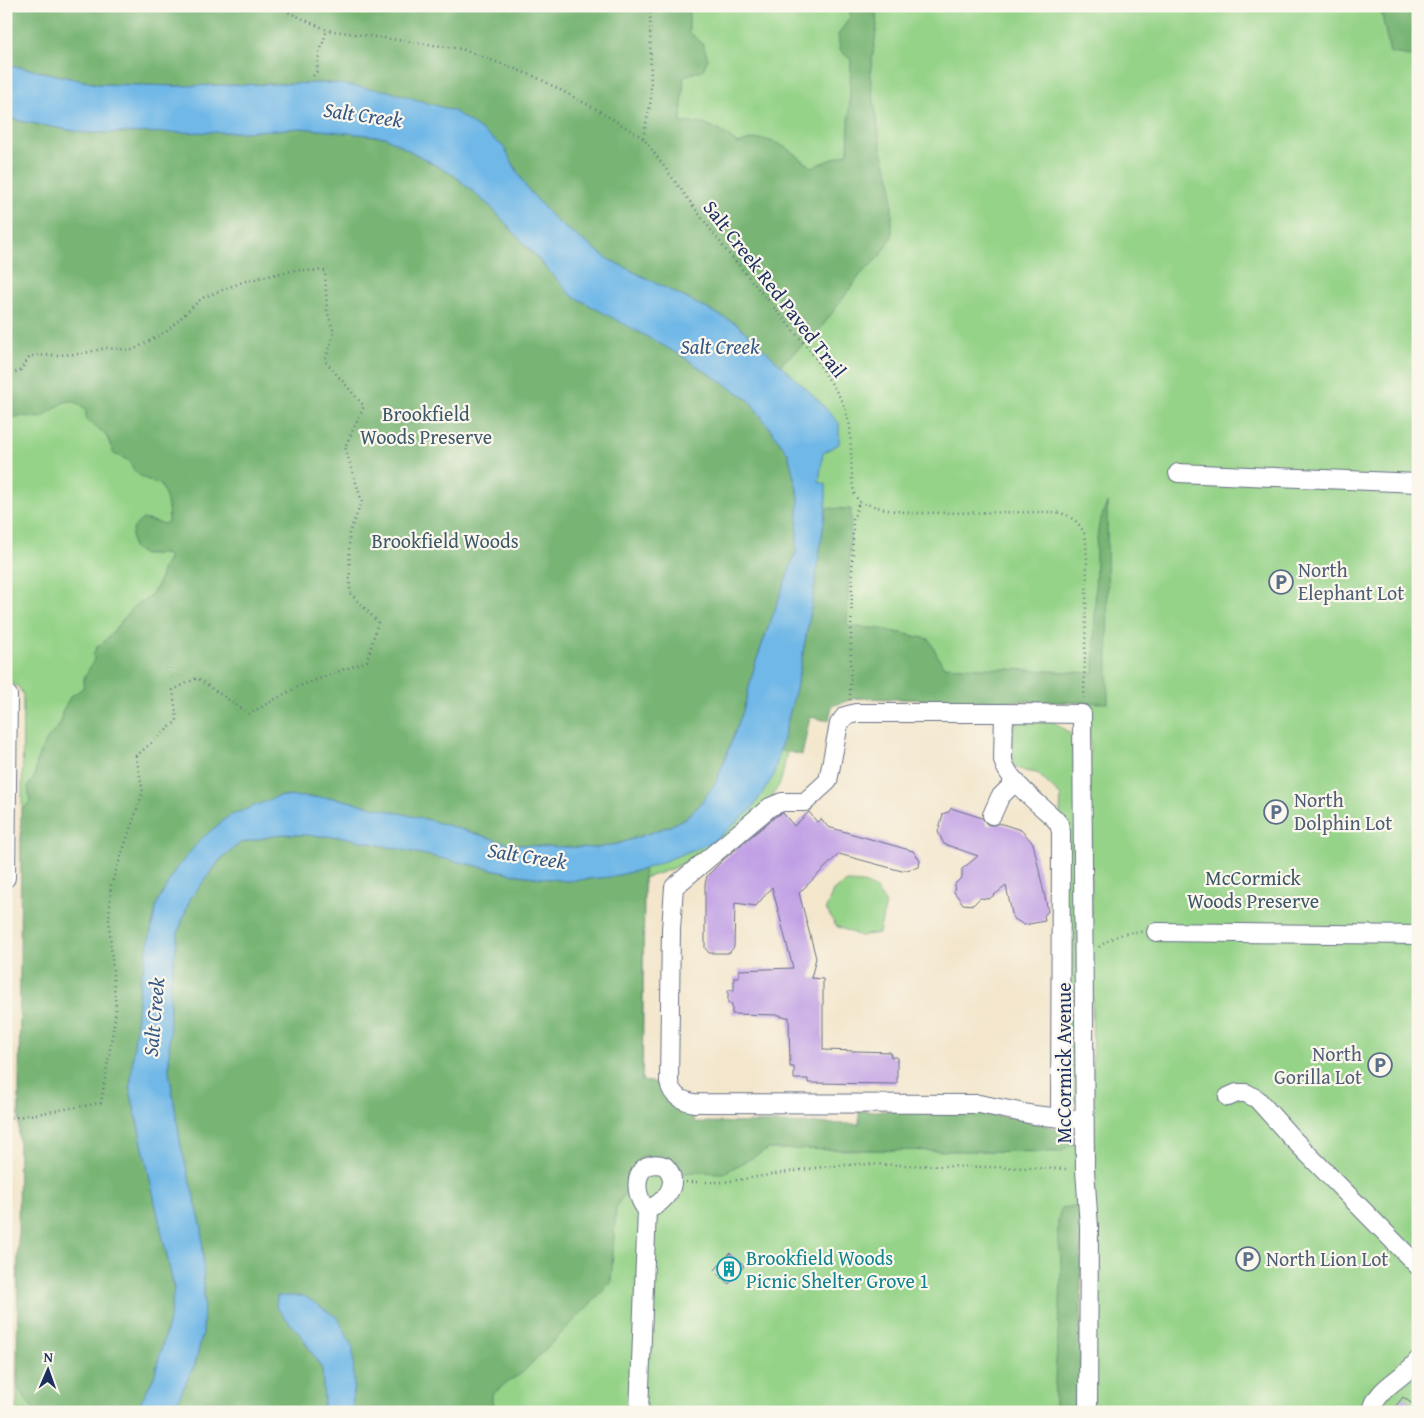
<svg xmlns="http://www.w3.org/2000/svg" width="1424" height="1418" viewBox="0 0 1424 1418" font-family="'Gentium Book Plus',serif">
	<rect width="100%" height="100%" fill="#fbf7ec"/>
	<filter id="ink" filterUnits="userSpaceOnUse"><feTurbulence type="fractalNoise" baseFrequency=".02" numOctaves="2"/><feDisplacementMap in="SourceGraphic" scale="10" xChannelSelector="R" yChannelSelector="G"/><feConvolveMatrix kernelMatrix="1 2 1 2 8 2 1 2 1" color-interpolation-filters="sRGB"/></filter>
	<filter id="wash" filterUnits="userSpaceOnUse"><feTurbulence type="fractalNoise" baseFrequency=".0096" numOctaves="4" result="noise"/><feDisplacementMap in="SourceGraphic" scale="20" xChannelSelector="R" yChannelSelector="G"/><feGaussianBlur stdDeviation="1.12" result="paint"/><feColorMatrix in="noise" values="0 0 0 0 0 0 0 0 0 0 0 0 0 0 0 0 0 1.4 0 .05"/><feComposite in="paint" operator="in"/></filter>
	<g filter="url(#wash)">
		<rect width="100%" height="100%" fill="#f3e6cc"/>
		<!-- green -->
		<path fill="#95d388" stroke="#588173" d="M6,6H1418V1412H1094V1183L1089,703L747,696L670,826L645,835L644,868L773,777L780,750L787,751C785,762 783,776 779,785C770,801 756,814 742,825C710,850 684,867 644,878L642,1138L1077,1145L1081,1207V1412H17L23,695C20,687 15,683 6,683Z
			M1049,719L1071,734L1077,753L1078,1101L1071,1102L1065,1092L1060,813L1061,796L1037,773L1025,771L1014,767L1008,751L1012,726L1022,720Z
			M847,882C871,883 873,884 886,904L879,933L860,936L836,926L826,909L833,891Z"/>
		<!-- forest -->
		<path fill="#78b574" stroke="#4a7269" d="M6,6H495L566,9L572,6H689V32L702,43L708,58L703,70L684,76L681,123C709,122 717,127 738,144C744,142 752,139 757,139C780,139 795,155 812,167L848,153L851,60L840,50L838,35L850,17V6H875L877,25L870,75L881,148L892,184V237L880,256L861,274L818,332L780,365L737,324L608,259L556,221L526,187L503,146L331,83L175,86L97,84L6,64Z
			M1380,6H1418V57L1390,53Z
			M6,116L20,121L86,133L243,132L301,128L385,137L455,176L492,208L544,266L749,400L788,453L799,497L796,552L755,664L743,711L716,782L699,806L685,818L670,826L621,843L598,848L536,846L510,844L433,821L335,798L279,796L157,904L140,983L130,1089L174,1288L170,1316L154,1377L135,1412H35L17,1386L21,811L30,802L28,786L34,778L38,757L45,742L61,723L62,712L70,697L83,688L84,678L94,660L93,654L97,647L104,642L135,605L148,598L157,587L163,568L169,557L165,554L144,555L133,548C131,533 130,529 143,519L164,524L168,521C170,510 166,496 161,485C148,480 133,476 130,461L114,454L106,435L87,420L85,408L73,401L64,402L42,418L20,416L6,419Z
			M1107,503L1108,703L856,698L832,706L829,721L810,717L802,755L780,750L796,688L810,615L826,508L851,509L847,626L882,629L929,639L943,666L1094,673L1096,546L1099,524Z
			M282,834L343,837L519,875L567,881L610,877L644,869L642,1081L660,1083C665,1103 673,1109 694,1111V1122L859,1124V1111H954L1008,1117L1039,1123L1062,1130L1077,1145L1072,1144L1060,1152L768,1149L724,1173L690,1172L676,1176L659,1157L641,1158L628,1173V1188L616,1207L611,1283L522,1373L506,1383L492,1395V1401L500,1412H352L354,1385L302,1337L322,1369L324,1401L321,1412H172L195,1364L203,1332L204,1292L202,1228L181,1147L169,1071L170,987L178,933L190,899L220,860L240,843Z
			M1074,1206L1081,1207V1412H1055C1053,1363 1062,1314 1061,1265C1061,1246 1053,1225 1062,1208Z"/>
		<!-- water -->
		<path fill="#6fb8e7" stroke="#4574a2" d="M6,64L97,84L175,86L331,83L388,91L454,111L503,146L526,187L556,221L608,259L737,324L815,397L839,423V444L823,453L819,482L826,484V508L810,615L796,688L773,777L751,810L713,842L644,869L610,877L567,881L519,875L343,837L282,834L240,843L220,860L190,899L178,933L170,987L169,1071L181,1147L202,1228L204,1292L203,1332L195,1364L172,1412H135L154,1377L170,1316L174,1288L130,1089L140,983L157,904L175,870L201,839L229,816L279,796L335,798L433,821L510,844L536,846L598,848L621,843L670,826L685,818L699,806L716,782L743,711L755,664L796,552L799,497L788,453L749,400L684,357L571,295L492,208L455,176L385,137L301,128L243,132L86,133L20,121L6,116Z
			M277,1296H304L338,1318L353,1348L354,1385L352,1412H321L324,1401L322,1369L302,1337L276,1307Z"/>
		<g id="blocks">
			<!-- building -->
			<path fill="#c09fe5" d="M951,808L982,818L988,825H994L999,823L1021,830L1033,843L1048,911L1044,916L1045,921L1024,925L1013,918L1006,886L989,899L980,898L973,905L963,904L954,892L955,884L962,877V869L978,856L944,844L938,832L943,814L950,811Z
				M809,812L817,822L821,819L828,827L913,851L920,860L919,867L902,871L839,854L799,893L816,958L811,978L823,979V1050L890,1052L891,1057H897V1084L808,1083V1079H794V1067H790L789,1017H781V1015L732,1014V1004L728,1003V990H734V977H739V970L793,968L772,887L756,906L735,903L734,947L729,953H709L705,948V884L707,876L723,860L776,816L783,813L794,826Z
				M730,1253L744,1266L729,1284L714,1271Z
				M1403,1397L1418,1408V1412H1391Z"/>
		</g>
	</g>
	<g filter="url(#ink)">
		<use href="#blocks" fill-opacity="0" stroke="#676f84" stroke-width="1"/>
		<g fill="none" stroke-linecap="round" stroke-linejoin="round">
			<!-- minor casing -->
			<g stroke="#676f84" stroke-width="20">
				<path id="minor" d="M1178,473L1418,483
					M6,695H8L6,878
					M1004,713H856L845,716L839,724L828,781L805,802H782L770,807L674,887L671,929L669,1082C672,1096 680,1100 694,1103L979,1104L1034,1115L1071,1119
					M992,815L1000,797L1016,781
					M1156,932L1418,935
					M1228,1097L1237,1093H1246L1257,1099L1291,1137L1418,1266
					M1060,1118L1061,832L1059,824L1054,818C1039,804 1007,780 1003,760L1004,713L1082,714L1085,1170L1089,1227L1088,1412
					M639,1412L647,1210C631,1193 634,1156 665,1166C683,1184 663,1203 647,1210
					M1372,1412C1375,1388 1405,1378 1418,1360"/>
			</g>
			<!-- path -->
			<path stroke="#676f84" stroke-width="2.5" stroke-dasharray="1 4" stroke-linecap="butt" d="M281,6L286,11L327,30L462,49L536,77L596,109L643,138L725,249L812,353L843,402L850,426L852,478L854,493L859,502L888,510L912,513L1056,512L1067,515L1077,522L1084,532L1086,540L1087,561L1084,698
				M313,76L317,71L319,55L327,30
				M643,138L651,100L650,6
				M6,376L20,371L30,356L80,354L106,348L133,350L167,331L202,298L245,281L295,270L325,271L327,311L334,332L325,361L364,406L345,447L362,502L349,533L350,593L378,622L367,661L297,687L249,714L197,678L173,690L177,721L136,756L143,792L111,885L109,920L116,1012L101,1103L6,1119
				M850,700L853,520L859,502
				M1099,947C1112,937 1126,931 1142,932
				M686,1182H724L821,1167L859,1164L1069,1169"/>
			<!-- minor -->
			<use href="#minor" stroke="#fff" stroke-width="18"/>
		</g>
	</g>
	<!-- icons -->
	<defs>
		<g id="parking-ring" transform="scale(1.25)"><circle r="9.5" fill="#fbf7ec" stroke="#5c6f8a" stroke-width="1.5"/><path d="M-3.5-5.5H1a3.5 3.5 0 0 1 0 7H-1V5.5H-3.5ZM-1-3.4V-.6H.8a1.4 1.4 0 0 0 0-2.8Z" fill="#5c6f8a"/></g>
		<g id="building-ring" transform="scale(1.25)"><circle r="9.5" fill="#fbf7ec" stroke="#0f9aa8" stroke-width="1.5"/><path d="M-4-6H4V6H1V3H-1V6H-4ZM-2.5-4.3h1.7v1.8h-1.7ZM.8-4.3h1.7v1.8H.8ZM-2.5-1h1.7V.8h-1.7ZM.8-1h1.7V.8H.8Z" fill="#0f9aa8"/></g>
	</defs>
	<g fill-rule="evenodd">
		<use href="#parking-ring" x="1281" y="582"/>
		<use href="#parking-ring" x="1276" y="812"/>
		<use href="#parking-ring" x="1380" y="1065"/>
		<use href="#parking-ring" x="1248" y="1259"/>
		<use href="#building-ring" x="729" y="1269"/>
	</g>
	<g text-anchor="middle" stroke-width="4.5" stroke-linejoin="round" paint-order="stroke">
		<!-- street labels -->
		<g font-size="20" fill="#1b2f5e" stroke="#fbf7ec">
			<text transform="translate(775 289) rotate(52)" y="7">Salt Creek Red Paved Trail</text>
			<text transform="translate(1064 1063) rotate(-90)" y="7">McCormick Avenue</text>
		</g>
		<!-- park labels -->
		<g font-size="20" fill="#3a5868" stroke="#fbf7ec">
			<text x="426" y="421">Brookfield<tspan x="426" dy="23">Woods Preserve</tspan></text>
			<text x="445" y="548">Brookfield Woods</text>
			<text x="1253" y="885">McCormick<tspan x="1253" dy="23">Woods Preserve</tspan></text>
		</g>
		<!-- service labels -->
		<g font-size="20" fill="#4e5e75" stroke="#fbf7ec" text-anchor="start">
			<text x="1298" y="577">North<tspan x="1298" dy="23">Elephant Lot</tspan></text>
			<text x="1294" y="807">North<tspan x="1294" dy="23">Dolphin Lot</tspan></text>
			<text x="1362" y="1061" text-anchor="end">North<tspan x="1362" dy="23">Gorilla Lot</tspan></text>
			<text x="1266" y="1266">North Lion Lot</text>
		</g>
		<!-- culture labels -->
		<g font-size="20" fill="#0d838f" stroke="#fbf7ec" text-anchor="start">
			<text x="746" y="1265">Brookfield Woods<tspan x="746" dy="23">Picnic Shelter Grove 1</tspan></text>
		</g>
		<!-- water labels -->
		<g font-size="21" font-style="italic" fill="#345887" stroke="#fbf7ec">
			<text transform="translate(363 115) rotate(8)" y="7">Salt Creek</text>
			<text x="720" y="354">Salt Creek</text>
			<text transform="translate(527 856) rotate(9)" y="7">Salt Creek</text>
			<text transform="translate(154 1017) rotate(-85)" y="7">Salt Creek</text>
		</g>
	</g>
	<!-- margin -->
	<rect width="1424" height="1418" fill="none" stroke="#fbf7ec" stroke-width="25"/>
	<!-- north arrow -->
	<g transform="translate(48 1370) rotate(2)" stroke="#fbf7ec" stroke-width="4" paint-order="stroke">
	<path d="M0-4L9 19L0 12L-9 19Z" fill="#1b2f5e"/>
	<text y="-8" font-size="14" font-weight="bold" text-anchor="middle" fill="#1b2f5e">N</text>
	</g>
</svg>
